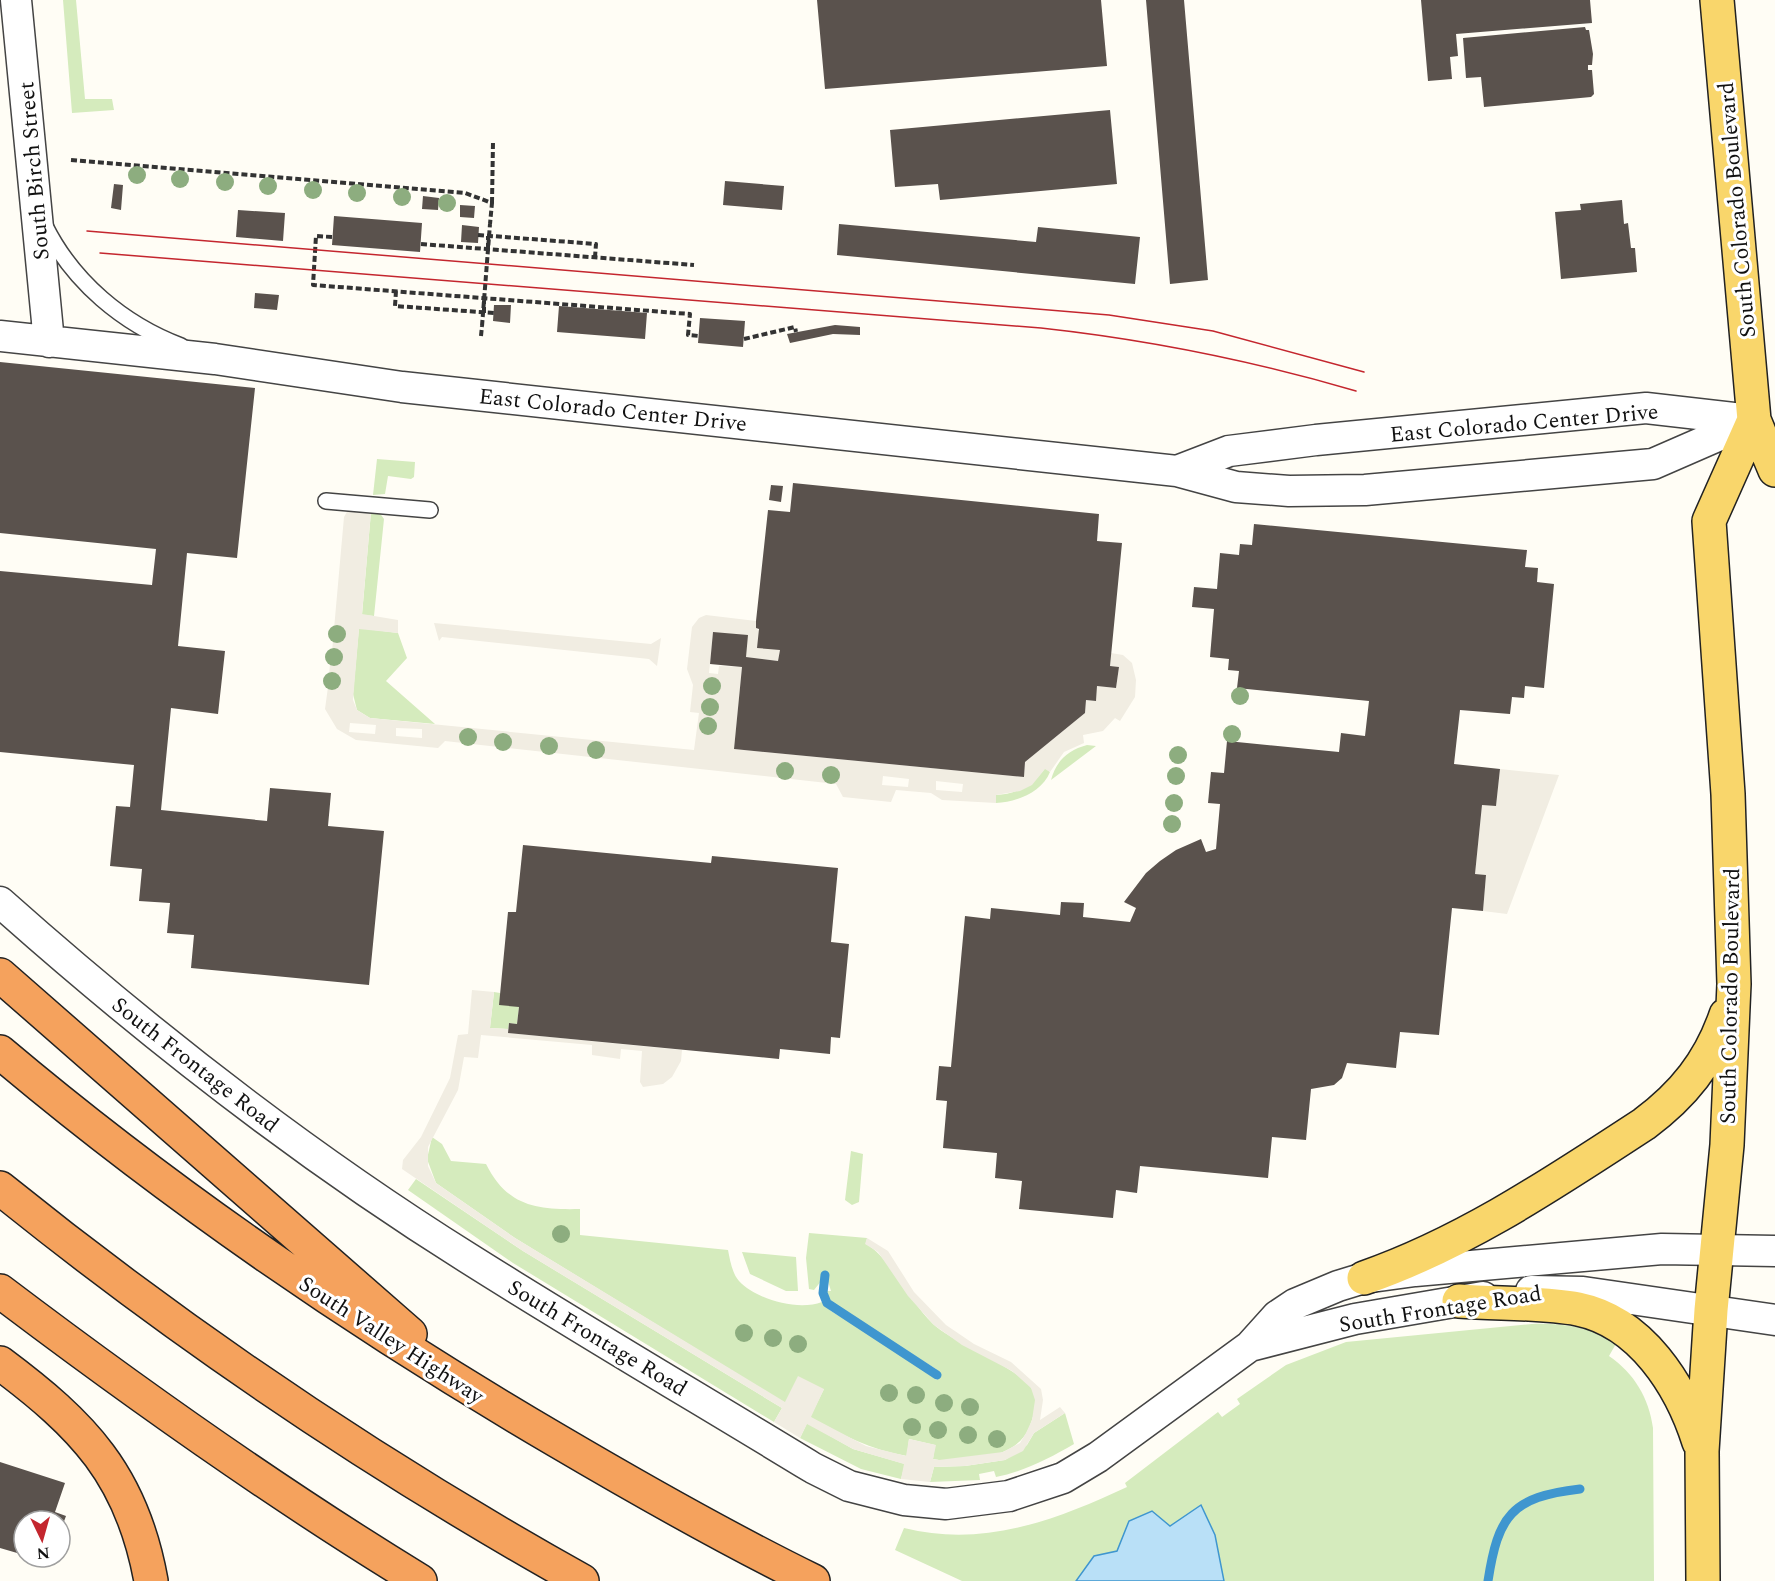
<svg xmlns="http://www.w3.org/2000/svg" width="1775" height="1581" viewBox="0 0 1775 1581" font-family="Spectral,serif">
	<rect width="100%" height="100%" fill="#fffdf5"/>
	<!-- green -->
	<path fill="#d5ebbd" d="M63,0H76L85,99H112L114,110L72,113Z
		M377,459L415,462L414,477L411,479L388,476L385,494L373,495Z
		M371,512H379L384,519L374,616L362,615Z
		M359,628L398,633L407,658L386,681L435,724L370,718L357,710L353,694Z
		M1087,745L1096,746L1051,780C1056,761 1068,750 1087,745Z
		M1045,768L1050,772C1042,792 1017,802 996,803V795C1015,795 1035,784 1045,768Z
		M494,992L500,993L519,1007L517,1024L509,1023L508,1029L490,1028Z
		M432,1137L442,1144L451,1161L486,1164C507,1206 536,1210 580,1209V1235L728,1250C730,1260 732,1273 739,1281C757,1300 798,1311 822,1302L831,1311L931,1372L936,1380L941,1376L936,1369L832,1304L826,1291H831L826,1275L814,1290L809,1289L806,1258L809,1233L867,1238L866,1244C889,1256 910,1302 933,1324C954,1344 1026,1370 1034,1393C1038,1404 1033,1418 1029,1428C1015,1460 970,1459 939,1460L933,1459L935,1445L909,1439L907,1456C871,1450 842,1435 810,1417L824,1389L785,1403L515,1238L436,1183L427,1159Z
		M851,1151L863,1154L859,1202L852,1205L845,1200Z
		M416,1179L523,1251L782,1408L774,1422L513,1263L408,1190Z
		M742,1252L796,1257L798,1291H786L750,1274Z
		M1532,1324C1564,1323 1588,1327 1617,1342L1609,1356C1634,1373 1649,1398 1653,1428L1654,1581H962L895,1550L904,1528C984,1548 1056,1520 1127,1487L1125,1483L1218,1412L1222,1417L1240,1404L1237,1399L1286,1365L1346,1342Z
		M1065,1413L1074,1444C1050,1458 1023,1472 996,1477L994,1471L979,1474L980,1480L930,1482L934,1467L965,1466L1005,1460L1027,1445L1034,1433Z
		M807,1423L853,1449L905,1464L901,1479L861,1469L800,1438Z"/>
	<!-- plaza -->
	<path fill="#f1ede2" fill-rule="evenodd" d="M348,510L371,512L362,614L398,620V633L359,629L353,700L357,710L370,718L694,750L699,713L690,712L693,685L687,669L692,627L699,618L706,615L756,621V628L780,650L778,661L746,657L713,632L709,673L718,674L719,666L742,667L734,749L1024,777L1025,762L1085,713L1086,700L1096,701L1097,686L1116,688L1119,667L1110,666L1111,653L1123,655L1132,663L1136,680L1135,697L1120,721L1115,718L1103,731L1083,735L1084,743L1064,752L1050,772L1045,769L1032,785L1020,791L996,795V803L942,800L931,793L896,790L891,802L843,797L836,784L445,741L438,748L356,740L337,729L325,709L328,687L335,688L336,677L329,675L330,664H337L338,653L332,652L333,640L340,641L341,630L334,629L344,517ZM350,723L376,725L375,734L349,732ZM396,728L422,729V738L396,736ZM883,776L909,779L908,787L882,785ZM936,781L963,784L962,792L936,790Z
		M434,623L651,644L661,638L657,666L649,659L442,637L439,641Z
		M1500,769L1559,775L1507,914L1483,911L1486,875L1475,874L1482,805L1496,806Z
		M472,990L494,992L490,1028L508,1029L509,1033L682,1050L681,1061L672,1077L663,1084L643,1087L640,1082L642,1051L621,1049L620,1059L592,1055V1045L481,1035L478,1058L464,1057L458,1090L428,1147V1166L436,1183L515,1238L785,1402L798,1376L824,1389L811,1417L866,1446L906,1456L909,1439L936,1445L933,1459L939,1460L1003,1452L1020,1443L1026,1433L1032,1420L1035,1400L1031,1388L1012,1371L962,1345L934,1325L908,1296L878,1252L865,1244L867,1238L888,1251L914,1292L946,1325L974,1344L1011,1362L1041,1389L1043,1400L1040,1420L1060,1407L1065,1413L1034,1433L1023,1451L1005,1460L965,1466L934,1467L930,1482L901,1479L904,1464L853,1449L807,1424L800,1438L774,1422L782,1408L523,1251L402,1169L403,1160L421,1137L450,1078L458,1035L468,1034Z"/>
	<!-- water -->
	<path fill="#b9e0f7" stroke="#3f96cf" stroke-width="1.5" d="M1201,1505L1215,1535L1224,1581H1076L1094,1556L1117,1551L1129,1521L1152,1511L1170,1526Z"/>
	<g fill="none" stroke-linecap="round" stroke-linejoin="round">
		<!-- stream -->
		<path stroke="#3f96cf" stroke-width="9" d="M825,1275L823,1293L827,1303L937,1375
			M1488,1581C1498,1516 1511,1497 1580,1489"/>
	</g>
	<!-- building -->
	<path fill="#5a524d" d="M817,0H1101L1107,66L825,89Z
		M1146,0H1184L1208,280L1170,284Z
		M1421,0H1590L1592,23L1456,34L1458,56L1450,57L1452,79L1428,81Z
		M1585,27L1586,30H1589L1593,54L1592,65H1588V70H1592L1594,94L1591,97L1484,107L1481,77L1466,78L1463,38Z
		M1110,110L1117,184L940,200L938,184L895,187L890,130Z
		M725,181L784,186L782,210L723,205Z
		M114,184L123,185L121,210L111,208Z
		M423,196L439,198L438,210L422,209Z
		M1622,200L1624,224L1628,223L1631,248H1635L1637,272L1561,279L1555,212L1581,210L1580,204Z
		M460,205L475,206L474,218L460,217Z
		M238,210L285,213L283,241L236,237Z
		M334,216L422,223L420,252L332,245Z
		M839,224L1036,242L1038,227L1140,237L1135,284L837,255Z
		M462,225L479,227L478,243L461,242Z
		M255,293L279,295L277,310L254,308Z
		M494,305H511L510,323L493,321Z
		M559,306L647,313L645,339L557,332Z
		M700,318L745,321L743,347L698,343Z
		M835,325L860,327V335L833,334L790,343L787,334Z
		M0,362L255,388L237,558L187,553L178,646L225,651L218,714L171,708L161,810L267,821L270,788L331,793L328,826L384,831L369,985L191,968L194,935L167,933L170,903L139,901L142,869L110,866L116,806L130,807L134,765L0,752V571L152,585L156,549L0,533Z
		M793,483L1099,514L1097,541L1122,543L1110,666L1119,667L1116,688L1097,686L1096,701L1086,700L1085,713L1025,762L1024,777L734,749L742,667L710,664L713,632L748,635L746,657L778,661L780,650L757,648L759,629L756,628V621L768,510L790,512Z
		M771,485L783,486L781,502L769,500Z
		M1254,524L1527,550L1525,567L1538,568L1537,582L1554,584L1544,688L1525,686L1524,698L1512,697L1510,714L1460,710L1454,764L1500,769L1496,806L1482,805L1475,874L1486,875L1483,911L1452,908L1439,1035L1400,1032L1396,1068L1347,1063L1342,1078L1334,1085L1311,1089L1306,1140L1272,1137L1268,1178L1140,1166L1137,1193L1116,1190L1113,1218L1019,1209L1022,1181L995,1178L997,1153L943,1148L947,1101L936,1100L939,1066L951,1067L965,916L990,919L991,908L1060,915L1061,902L1084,903L1083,917L1130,922L1136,908L1124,902L1146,873L1160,861L1176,850L1201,839L1206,852L1216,849L1220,804L1208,803L1211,772L1224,773L1227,741L1339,752L1341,733L1365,736L1369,701L1237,688L1239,671L1228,670L1229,659L1210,657L1214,609L1192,607L1194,587L1217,589L1220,553L1239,555L1240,544L1252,545Z
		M523,845L711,863L712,856L838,868L831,942L849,944L840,1038L831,1037L830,1054L780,1049L779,1059L508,1033L509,1023L517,1024L519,1007L499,1005L508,912H516Z
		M0,1462L65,1483L55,1512L66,1516L60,1532V1521H24V1555L0,1548Z"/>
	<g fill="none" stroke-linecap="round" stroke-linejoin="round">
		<!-- lane casing -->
		<g stroke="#444" stroke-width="18">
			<path id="lane" d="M45,226C73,282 123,324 181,346
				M326,501L430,510"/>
		</g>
		<!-- street casing -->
		<g stroke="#444" stroke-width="33">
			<path id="street" d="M16,0L49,342
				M0,336L215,359L402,387L1177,471L1236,487L1289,491L1365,490L1653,464L1754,420
				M1177,471L1229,451L1316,440L1646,408L1751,420
				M0,902C146,1032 302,1154 468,1258C582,1330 698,1398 813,1468L849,1486L904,1500L946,1504L1009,1496L1063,1478L1098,1457L1250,1346L1277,1316L1295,1304L1338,1286L1364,1278L1415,1271L1662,1249L1775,1251
				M1531,1291L1583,1292L1775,1320
				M1250,1346L1355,1319L1483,1297"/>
		</g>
		<!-- primary casing -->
		<g stroke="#222" stroke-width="36">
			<path id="primary" d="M1717,0L1754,420L1775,470
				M1364,1278C1465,1243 1555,1182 1644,1124C1683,1095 1710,1062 1726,1015
				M1459,1301C1498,1304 1540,1302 1578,1309C1641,1322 1681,1385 1699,1442
				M1703,1581L1702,1451L1711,1310L1727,1145L1734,984L1728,794L1709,521L1754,420"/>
		</g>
		<!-- highway casing -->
		<g stroke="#222" stroke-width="36">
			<path id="highway" d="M0,975L410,1334
				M0,1052C173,1198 360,1325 556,1440C641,1490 725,1538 813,1581
				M0,1188C182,1335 378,1467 582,1581
				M0,1291C136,1394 274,1492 420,1581
				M0,1363C83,1425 132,1475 151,1581"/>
		</g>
		<!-- path -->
		<path stroke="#333" stroke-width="4" stroke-dasharray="6 3" stroke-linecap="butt" d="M71,160L465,193L492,203L490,224
			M492,203L493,142
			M478,235L596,244L595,257
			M332,237L316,236L313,285L690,314L688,335L699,336
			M421,244L694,265
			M488,249V236
			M396,291L395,306L494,313
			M484,313V298
			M481,336L482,326
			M744,339L795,327L796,332"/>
		<!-- lane -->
		<use href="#lane" stroke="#fff" stroke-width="15"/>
		<!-- street -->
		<use href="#street" stroke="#fff" stroke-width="30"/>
		<!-- primary -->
		<use href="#primary" stroke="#f9d66b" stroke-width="33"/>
		<!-- highway -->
		<use href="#highway" stroke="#f5a25d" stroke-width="33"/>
		<!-- tram -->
		<path stroke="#c4262e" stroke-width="1.5" d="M87,231L1109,315L1213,331L1364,372
			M100,253L1041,328C1151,340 1250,360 1356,391"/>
		<!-- path-bridge -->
		<path stroke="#333" stroke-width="4" stroke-dasharray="6 3" stroke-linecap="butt" d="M482,326L490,224"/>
	</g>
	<!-- trees -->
	<g fill="#8dad7f">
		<circle cx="137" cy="175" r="9"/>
		<circle cx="180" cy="179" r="9"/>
		<circle cx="225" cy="182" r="9"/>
		<circle cx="268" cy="186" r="9"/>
		<circle cx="313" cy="190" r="9"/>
		<circle cx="357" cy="193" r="9"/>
		<circle cx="402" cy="197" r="9"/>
		<circle cx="447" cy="203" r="9"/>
		<circle cx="337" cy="634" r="9"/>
		<circle cx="334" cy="657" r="9"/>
		<circle cx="332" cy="681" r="9"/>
		<circle cx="712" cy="686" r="9"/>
		<circle cx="1240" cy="696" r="9"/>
		<circle cx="710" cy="707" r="9"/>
		<circle cx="708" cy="726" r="9"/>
		<circle cx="1232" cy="734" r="9"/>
		<circle cx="468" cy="737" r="9"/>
		<circle cx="503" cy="742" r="9"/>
		<circle cx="549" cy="746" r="9"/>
		<circle cx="596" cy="750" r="9"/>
		<circle cx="1178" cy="755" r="9"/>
		<circle cx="785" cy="771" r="9"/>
		<circle cx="831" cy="775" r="9"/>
		<circle cx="1176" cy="776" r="9"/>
		<circle cx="1174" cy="803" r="9"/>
		<circle cx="1172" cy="824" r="9"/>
		<circle cx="561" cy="1234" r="9"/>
		<circle cx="744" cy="1333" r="9"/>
		<circle cx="773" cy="1338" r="9"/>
		<circle cx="798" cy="1344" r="9"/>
		<circle cx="889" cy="1393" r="9"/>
		<circle cx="916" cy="1395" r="9"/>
		<circle cx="944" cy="1403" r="9"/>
		<circle cx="970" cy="1407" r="9"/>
		<circle cx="912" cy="1427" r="9"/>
		<circle cx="938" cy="1430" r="9"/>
		<circle cx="968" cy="1435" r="9"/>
		<circle cx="997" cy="1439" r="9"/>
	</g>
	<g text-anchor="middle" stroke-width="6" stroke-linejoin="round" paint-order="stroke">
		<!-- street labels -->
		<g font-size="22" fill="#111" stroke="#fff">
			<text transform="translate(33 171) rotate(-95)" y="8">South Birch Street</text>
			<text transform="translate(1736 210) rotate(-95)" y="8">South Colorado Boulevard</text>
			<text transform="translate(613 409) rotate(6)" y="8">East Colorado Center Drive</text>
			<text transform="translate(1524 422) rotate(-5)" y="8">East Colorado Center Drive</text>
			<text transform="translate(1729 996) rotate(-89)" y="8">South Colorado Boulevard</text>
			<text transform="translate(196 1064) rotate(38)" y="8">South Frontage Road</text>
			<text transform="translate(1440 1308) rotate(-9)" y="8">South Frontage Road</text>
			<text transform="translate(598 1337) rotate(31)" y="8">South Frontage Road</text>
			<text transform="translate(392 1339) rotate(33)" y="8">South Valley Highway</text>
		</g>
	</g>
	<!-- north arrow -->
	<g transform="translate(42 1539) rotate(175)"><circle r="28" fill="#ffffff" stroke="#a0a0a0" stroke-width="1.5"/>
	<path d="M0-4.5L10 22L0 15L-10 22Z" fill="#c4262e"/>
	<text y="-9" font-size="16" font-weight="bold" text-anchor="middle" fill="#111111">N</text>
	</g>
</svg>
